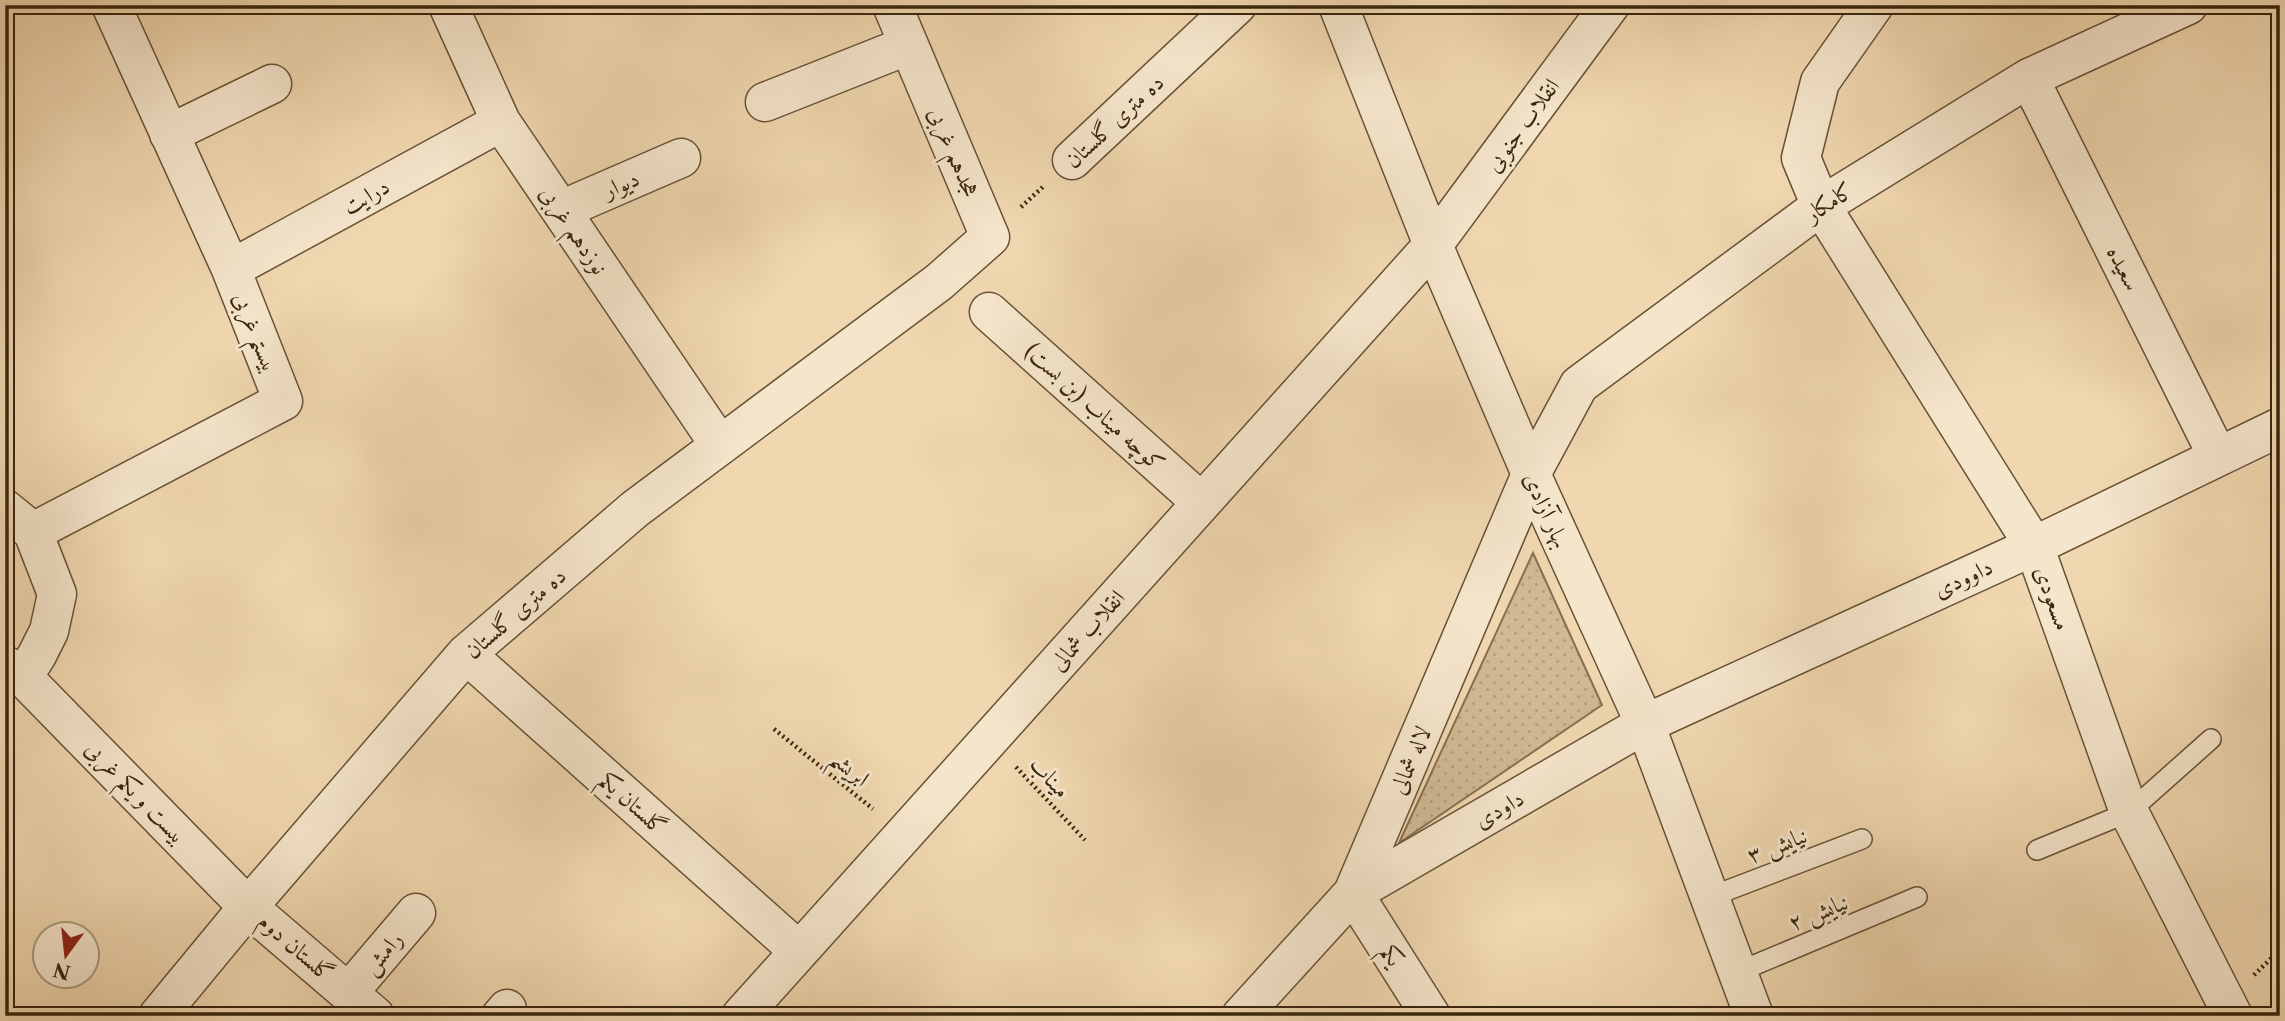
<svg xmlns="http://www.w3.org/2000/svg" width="2285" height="1021" viewBox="0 0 2285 1021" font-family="'Libre Caslon Text',Amiri,serif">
	<defs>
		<pattern id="grass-dots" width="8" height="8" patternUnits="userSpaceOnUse" patternTransform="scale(1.75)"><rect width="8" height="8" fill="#d1b994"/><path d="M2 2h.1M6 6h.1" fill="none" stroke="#b49f7e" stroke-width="1.8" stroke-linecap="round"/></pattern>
	</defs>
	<rect width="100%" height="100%" fill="#f0d7af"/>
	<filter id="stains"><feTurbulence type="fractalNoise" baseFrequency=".00286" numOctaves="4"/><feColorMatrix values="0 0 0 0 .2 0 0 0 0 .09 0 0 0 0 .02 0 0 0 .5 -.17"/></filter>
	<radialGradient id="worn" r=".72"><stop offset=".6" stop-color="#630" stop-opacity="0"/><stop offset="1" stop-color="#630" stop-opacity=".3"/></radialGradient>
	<!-- grass -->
	<path fill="url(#grass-dots)" stroke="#847051" stroke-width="2" d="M1533,553L1602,705L1399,843Z"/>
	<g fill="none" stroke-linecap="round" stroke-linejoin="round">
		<!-- service casing -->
		<g stroke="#665236" stroke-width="22">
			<path id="service" d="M2037,850L2129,812L2211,739
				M1710,897L1862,839
				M1738,972L1917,897"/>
		</g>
		<!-- minor casing -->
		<g stroke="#665236" stroke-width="41">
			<path id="minor" d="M448,5L501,122L719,444
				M1338,5L1433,245L1531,474L1645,724L1754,1016
				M1874,5L1820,82L1801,158L1821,206L2034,546L2129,812L2233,1016
				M2029,78L2218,457
				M765,102L909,45
				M169,134L272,84
				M1072,160L1237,5
				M561,210L681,158
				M231,269L501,122
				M989,312L1201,502
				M5,509L33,532L57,594L49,631L37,655L23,677
				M33,532L283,401L231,269L111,5
				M466,654L799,951
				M5,665L23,677L248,907L375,1016
				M1353,893L1645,724L2034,546L2280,427
				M1353,893L1431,1016
				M348,993L416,913
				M158,1016L248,907L466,654L635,509L939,282L990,237L892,5
				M501,1016L507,1009
				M741,1016L1433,245L1610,5
				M1241,1016L1353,893L1531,474L1579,385L1821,206L2029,78L2188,5"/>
		</g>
		<!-- path -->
		<path stroke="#38260e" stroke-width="4.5" stroke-dasharray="2 3.5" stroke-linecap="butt" d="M1021,207L1045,185
			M774,729L873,809
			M1016,767L1085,840
			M2254,975L2280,950"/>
		<!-- service -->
		<use href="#service" stroke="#f5e5cb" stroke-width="19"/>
		<!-- minor -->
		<use href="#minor" stroke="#f5e5cb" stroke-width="38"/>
	</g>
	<g text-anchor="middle" stroke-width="6" stroke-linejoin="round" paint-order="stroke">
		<!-- street labels -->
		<g font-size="23" fill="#38260e" stroke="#f5e5cb">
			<text transform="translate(1114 121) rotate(-43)" y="8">ده متری گلستان</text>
			<text transform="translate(1522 125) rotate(-54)" y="8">انقلاب جنوبی</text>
			<text transform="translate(954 152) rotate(67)" y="8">هجدهم غربی</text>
			<text transform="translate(621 184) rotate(-23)" y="8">دیوار</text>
			<text transform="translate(366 196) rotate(-29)" y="8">درایت</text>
			<text transform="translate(1829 202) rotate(-33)" y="8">کامکار</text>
			<text transform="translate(574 230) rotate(56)" y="8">نوزدهم غربی</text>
			<text transform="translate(2124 268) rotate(63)" y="8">سعیده</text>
			<text transform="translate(256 332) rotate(68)" y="8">بیستم غربی</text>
			<text transform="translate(1095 407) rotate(42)" y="8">کوچه میناب (بن بست)</text>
			<text transform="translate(1547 510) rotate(66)" y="8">بهار آزادی</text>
			<text transform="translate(1963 578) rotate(-25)" y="8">داوودی</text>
			<text transform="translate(2053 598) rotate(70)" y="8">مسعودی</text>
			<text transform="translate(515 613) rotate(-41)" y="8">ده متری گلستان</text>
			<text transform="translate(1087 630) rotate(-48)" y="8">انقلاب شمالی</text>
			<text transform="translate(1410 760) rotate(-67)" y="8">لاله شمالی</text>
			<text transform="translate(850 768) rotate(39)" y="8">ابریشم</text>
			<text transform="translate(1050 777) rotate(47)" y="8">میناب</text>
			<text transform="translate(136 792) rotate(46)" y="8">بیست و یکم غربی</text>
			<text transform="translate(633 803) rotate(42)" y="8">گلستان یکم</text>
			<text transform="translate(1499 809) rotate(-30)" y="8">داودی</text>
			<text transform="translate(1777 845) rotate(-21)" y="8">نیایش ۳</text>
			<text transform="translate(1818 912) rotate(-22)" y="8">نیایش ۲</text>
			<text transform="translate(296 947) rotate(41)" y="8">گلستان دوم</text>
			<text transform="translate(382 953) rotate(-50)" y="8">رامش</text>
			<text transform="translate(1392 955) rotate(58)" y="8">یکم</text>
		</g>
	</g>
	<!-- margin -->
	<rect width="2285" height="1021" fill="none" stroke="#f0d7af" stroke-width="28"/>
	<rect x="7" y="7" width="2271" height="1007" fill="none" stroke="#38260e" stroke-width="3.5"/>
	<rect x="14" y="14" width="2257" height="993" fill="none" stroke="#38260e" stroke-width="2"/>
	<!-- north arrow -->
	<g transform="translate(66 955) rotate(195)"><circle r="33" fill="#f5e5cb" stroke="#a9997f" stroke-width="2"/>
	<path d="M0-5L12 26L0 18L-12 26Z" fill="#8f2418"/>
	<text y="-10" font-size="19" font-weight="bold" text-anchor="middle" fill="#38260e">N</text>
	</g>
	<rect width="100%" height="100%" filter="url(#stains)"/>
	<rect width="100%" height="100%" fill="url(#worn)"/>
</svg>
